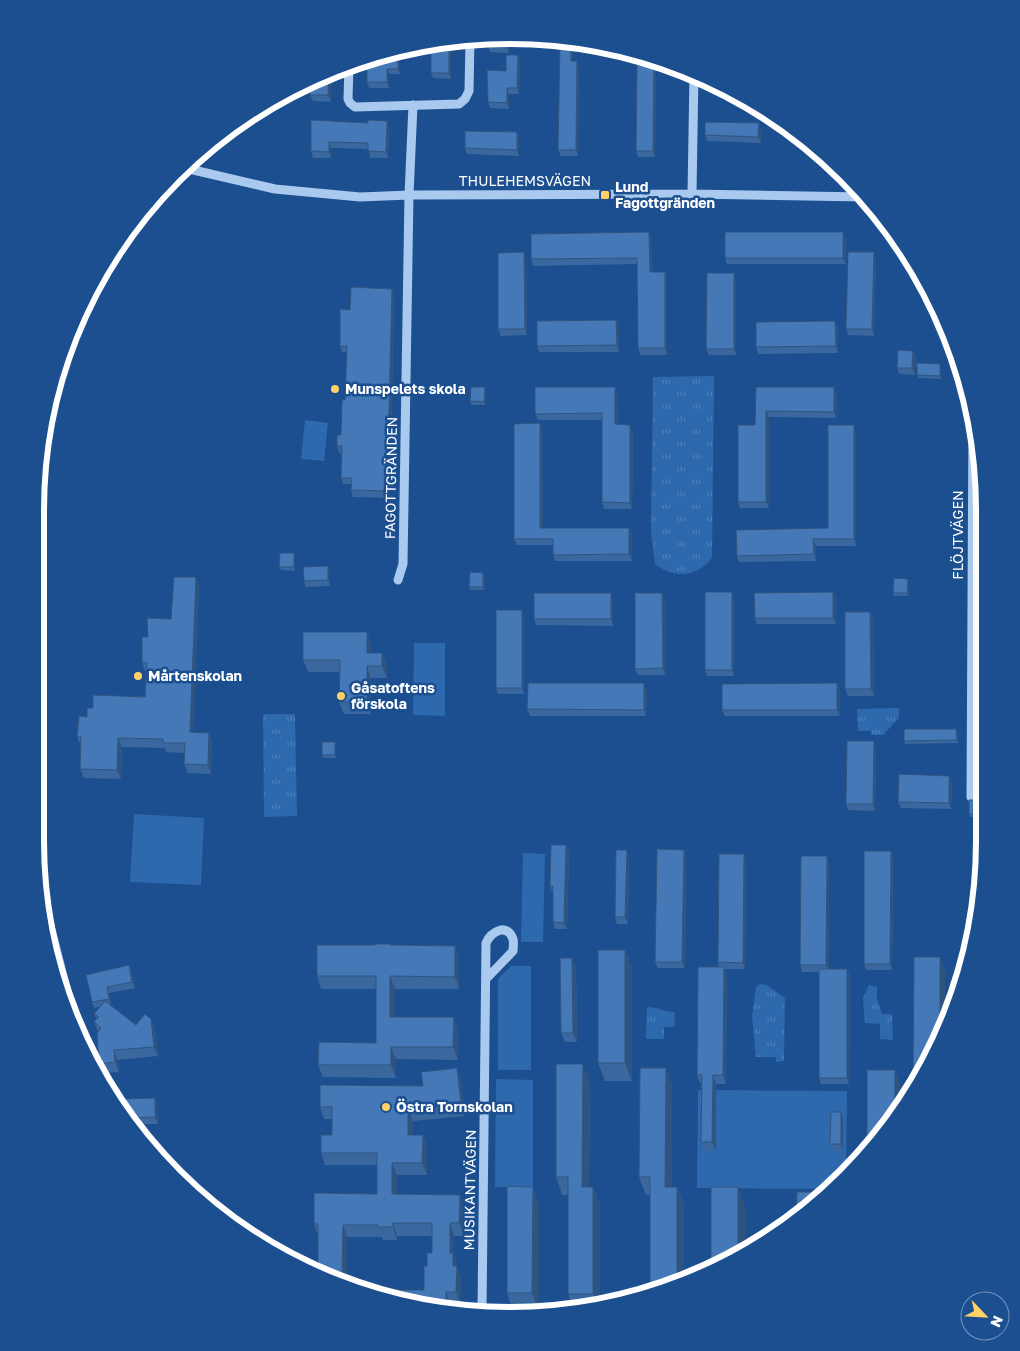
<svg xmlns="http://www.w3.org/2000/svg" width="1020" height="1351" viewBox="0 0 1020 1351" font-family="'Golos Text',sans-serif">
	<defs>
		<pattern id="park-tufts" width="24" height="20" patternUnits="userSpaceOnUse" patternTransform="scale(1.25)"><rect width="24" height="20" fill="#2e69ad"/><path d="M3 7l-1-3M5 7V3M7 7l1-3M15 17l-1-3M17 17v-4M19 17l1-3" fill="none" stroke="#4d80b9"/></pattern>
	</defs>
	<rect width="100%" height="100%" fill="#1b4f8f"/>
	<!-- green -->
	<path fill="#2e69ad" d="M305,420L328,423L324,461L301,459Z
		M414,643H445V716L413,715Z
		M134,814L204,818L201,885L130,882Z
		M523,853L545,854L543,942H521Z
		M511,966H531V1070H498V979Z
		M496,1079L533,1080V1187H495Z
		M698,1090L847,1091L846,1176L831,1189L697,1188Z"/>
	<!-- park -->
	<path fill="url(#park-tufts)" d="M714,376L712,558C695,578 676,579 655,564L651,532L653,377Z
		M899,708V718L883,735H871V731H858L857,709Z
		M263,714H295L297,816L264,817Z
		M760,984L767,985L785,998L784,1061L776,1062V1057H756L752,1016L756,987Z
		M869,985L877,987V999L882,1014H892L893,1040L880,1039V1024L865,1023L863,998Z
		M647,1007C657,1007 664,1012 675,1012L674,1027H664V1039H646Z"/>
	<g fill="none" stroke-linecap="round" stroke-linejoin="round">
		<!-- minor -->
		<path stroke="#a9c9ee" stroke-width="9" d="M349,65L348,99L350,103L355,107L459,104L465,99L469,91L470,39
			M189,169L275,189L360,197L409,195L692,194L864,197
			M692,194L694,72
			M398,580L403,564L409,195L413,105
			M971,797L973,413
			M43,898L74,1019
			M482,1311L486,943C491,932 507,922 513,939C514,943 513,948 513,951L486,979"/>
	</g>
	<!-- wall -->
	<path fill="#3a679d" d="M510,35L520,36V39H510L509,53L490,52L488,47V37Z
		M451,41V79L433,78L431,73Z
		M574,41L573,61L579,68L578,156H561L558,150L560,50H556L553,43Z
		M398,51L400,57V74H389V88H369L367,82Z
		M518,55L520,61L519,94H509V109L490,108L488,102L506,71Z
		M641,56L656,60L655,157H638L636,151Z
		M331,70V102L313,101L310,95L328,71Z
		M387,121L389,127L388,158H370L368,149L331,148V158H313L311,151L368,123Z
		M782,122L795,132H784L782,126Z
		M761,130V143L707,141L705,135Z
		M517,132L519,138V156L467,154L465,148Z
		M651,238L652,272H665L667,278V355H640L638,348L637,264L533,266L531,259Z
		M846,239V264H727L725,258Z
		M526,259L527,335L501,336L498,329Z
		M876,259L874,336L848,335L846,329Z
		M736,279V355H709L706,349Z
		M394,295L390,498L353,497L351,490V484H343L341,478L342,453H339L337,446L341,435L345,400L347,352H342L340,346L350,310Z
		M616,320L619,326V352H539L537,346Z
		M835,321L838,327V353L758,354L756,347Z
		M913,351L916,357L915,375L899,374L897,368Z
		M940,364L941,367V379L918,378L917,375Z
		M485,387L486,391L485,405H471L470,401Z
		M615,387L617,393L618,424L633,431L632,509H604L602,502V420H538L535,414Z
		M756,387L837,394L836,418L769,417V508H740L738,502L755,425Z
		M540,423L542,430L543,528H629L632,534V561H555L553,555V545H517L514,539Z
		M856,432V546H816V561L739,562L737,556L828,528Z
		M295,556V571L281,570L279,567Z
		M328,566L330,572V586L306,587L304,581Z
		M485,576L484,590H470L469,587Z
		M909,582L908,596H894L893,593Z
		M199,586L193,732L209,733L212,743L211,774L188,773L184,764L185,753L166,752L165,748L122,747L121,779L84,778L80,769L81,746L77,737L87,717L93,708L145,697L147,672L145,671L142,662L148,637L171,619Z
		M833,592L836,599V624H757L755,618Z
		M734,598V676H707L705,670Z
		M613,599V626L536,625L534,619Z
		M665,599V675H638L635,669Z
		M870,612L873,619L874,696H848L845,689Z
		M524,617V694H498L496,688Z
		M367,632L371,645V653L387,665V678H371V714H344L339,702L340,672H308L303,660Z
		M837,683L840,690V716H725L722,710Z
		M647,690L646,716H530L527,709Z
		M958,732V743L905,744L904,741Z
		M874,741L876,748L875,811L848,810L846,804Z
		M335,742L336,746V758H324L322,755Z
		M981,772V822L980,817H970L969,814L980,800Z
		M952,782L951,809L901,808L898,802Z
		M566,845L569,852L567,929H555L553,922V892H552L550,886Z
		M891,851L893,857L892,970H866L864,964Z
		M686,856L685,968H658L655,962Z
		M629,857L628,924H617L615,917Z
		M746,861L745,969H725L727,976L726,1084H716V1150H704L701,1142V1083H700L697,1075L719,967L718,962Z
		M829,862V969H847L850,976L849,1084H821L819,1078V972H802L800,965Z
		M390,944V945L455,946L459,958V989H395V1017L458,1030V1060L396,1059V1078L323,1077L318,1065L376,1043V989H321L317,976L375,945Z
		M625,950L632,968V1081H605L598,1063Z
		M129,965L131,971L135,988L109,993L111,1005H110L136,1025L151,1019L155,1029L158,1056L117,1060L119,1072L102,1073L99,1064L98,1032L94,1022L97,1020L94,1014L100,1007L94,1008L92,1002Z
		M576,968L577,1042H565L561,1033Z
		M945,970V1024L917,1081L913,1071Z
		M457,1068L461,1080L465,1116L413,1121V1135H423L427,1148V1175H397V1194L460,1195L464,1207V1236H454V1256L461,1279V1305H450V1309L417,1307L424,1290L427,1266L432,1253V1236H397V1240H383L382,1237H347V1283L318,1273V1235L314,1224L377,1194V1165H325L321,1153L332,1135V1119H324L320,1107L423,1086Z
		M666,1068L672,1087V1187H677L684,1206V1280L663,1291L650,1195H646L639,1177Z
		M590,1082L589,1187H593L600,1205V1303L573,1309L568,1294V1195H562L556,1177Z
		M155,1098L157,1105L158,1124H134L123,1110Z
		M843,1118V1151H833L830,1144Z
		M539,1205V1311H513L507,1293Z"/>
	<!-- shaded-wall -->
	<path fill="#305480" d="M508,35H509L510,39L509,53L507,47Z
		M449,41H451V79L449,73Z
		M571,41H574L573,68L571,61Z
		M398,51L400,57V74L398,69Z
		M518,55L520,61L519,94L517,88Z
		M654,60H656L655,157L653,151Z
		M577,61L579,68L578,156L576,150Z
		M387,69L389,74V88L387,82Z
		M331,70V102L328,95L329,71Z
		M507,88L509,94V109L507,103Z
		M387,121L389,127L388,158L386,152Z
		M759,123L761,130V143L758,137Z
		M517,132L519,138V156L517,150Z
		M329,142L331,148V158L329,152Z
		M649,232L651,238L652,278L650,272Z
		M843,232L846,239V264L843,258Z
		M524,252L526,259L527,335L525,329Z
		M874,252L876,259L874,336L872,329Z
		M665,272L667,278V355L665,348Z
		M734,273L736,279V355L734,349Z
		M392,289L394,295L390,498L387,491Z
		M616,320L619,326V352L617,345Z
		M835,321L838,327V353L836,346Z
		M913,351L916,357L915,375L912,368Z
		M940,364L941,367V379L940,376Z
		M485,387L486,391L485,405L484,402Z
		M615,387L617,393L618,431L615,424Z
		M834,387L837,394L836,418L834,412Z
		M766,411L769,417V508L766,502Z
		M540,423L542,430L543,535L540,528Z
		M630,425L633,431L632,509L630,503Z
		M854,425L856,432V546L854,539Z
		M629,528L632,534V561L629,554Z
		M813,539L816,546V561L814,554Z
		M294,553L295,556V571L294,567Z
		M328,566L330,572V586L328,580Z
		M483,573L485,576L484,590L483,587Z
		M196,577L199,586L193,741L190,732Z
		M908,579L909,582L908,596L907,593Z
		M732,592L734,598V676L732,670Z
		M833,592L836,599V624L833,618Z
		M611,593L613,599V626L611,619Z
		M662,593L665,599V675L663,668Z
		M522,610L524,617V694L522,688Z
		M870,612L873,619L874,696L871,689Z
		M367,632L371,645V665L367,653Z
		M382,653L387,665V678L382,666Z
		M367,666L371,678V714L367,702Z
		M644,683L647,690L646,716L644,710Z
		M837,683L840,690V716L837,710Z
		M956,729L958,732V743L957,740Z
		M209,733L212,743L211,774L208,765Z
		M118,738L122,747L121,779L117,770Z
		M874,741L876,748L875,811L873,804Z
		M335,742L336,746V758L335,755Z
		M949,776L952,782L951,809L949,803Z
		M566,845L569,852L567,929L564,923Z
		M627,850L629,857L628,924L625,917Z
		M684,850L686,856L685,968L682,962Z
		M891,851L893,857L892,970L890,964Z
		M744,854L746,861L745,969L743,963Z
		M827,856L829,862V972L826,965Z
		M455,946L459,958V989L455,977Z
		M625,950L632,968V1081L625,1063Z
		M940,957L945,970V1024L940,1034Z
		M572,958L576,968L577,1042L573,1033Z
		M129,965L131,971L135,988L132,982Z
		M724,967L727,976L726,1084L723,1075Z
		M847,969L850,976L849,1084L847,1078Z
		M390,976L395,989V1030L390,1017Z
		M107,987L109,993L111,1005L109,999Z
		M454,1017L458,1030V1060L453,1047Z
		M151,1019L155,1029L158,1056L154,1047Z
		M391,1047L396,1059V1078L391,1065Z
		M114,1050L117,1060L119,1072L115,1062Z
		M583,1064L590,1082L589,1205L582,1187Z
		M457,1068L461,1080L465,1116L461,1103Z
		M666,1068L672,1087V1206L665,1187Z
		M895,1070L902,1089V1109L895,1117Z
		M713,1075L716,1084V1150L712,1142Z
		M155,1098L157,1105L158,1124L155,1117Z
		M408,1109L413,1121V1148L408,1135Z
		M841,1112L843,1118V1151L841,1144Z
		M423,1135L427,1148V1175L422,1163Z
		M392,1163L397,1175V1207L392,1194Z
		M533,1187L539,1205V1311L532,1293Z
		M593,1187L600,1205V1303L597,1304L593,1294Z
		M677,1187L684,1206V1280L677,1284Z
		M738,1187L745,1205V1250L738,1254Z
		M460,1195L464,1207V1236L459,1223Z
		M393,1223L397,1236V1240L393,1227Z
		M450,1223L454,1236V1256L461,1279V1305L456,1292L450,1253Z
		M343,1225L347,1237V1283L342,1281Z
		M446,1292L450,1305V1309H446Z"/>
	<!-- building -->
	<path fill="#4478b7" stroke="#305480" d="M508,35L507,47H488V37Z
		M554,39L571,41V61H577L576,150H558L560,43H553Z
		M449,41V73H431V43Z
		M395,51H398V69H387V82H367V59Z
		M506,55H518L517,88H507V103L488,102L487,70L506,71Z
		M641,56L654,60L653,151H636L637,62H641Z
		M329,71L328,95H310V81Z
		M311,120L368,123V120L387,121L386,152L368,151V143L329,142V152L311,151Z
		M705,122L759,123L758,137L705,135Z
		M782,122L787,126H782Z
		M465,131L517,132V150L465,148Z
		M649,232L650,272H665V348H638L637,258L531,259V234Z
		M725,232H843V258H725Z
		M524,252L525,329H498V253Z
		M848,252H874L872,329H846Z
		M707,273H734V349H706Z
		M351,287L392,289L387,491L351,490L352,478H341L342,446H337V435H341L342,400H345L347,346H340V309L350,310Z
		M616,320L617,345L537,346V321Z
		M835,321L836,346L756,347V322Z
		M898,350L913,351L912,368H897Z
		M917,363L940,364V376L917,375Z
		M471,387H485L484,402L470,401Z
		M535,387H615V424L630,425V503L602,502V413L535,414Z
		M756,387H834V412L766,411V502H738V425H755Z
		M540,423V528H629V554L553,555V539H514V424Z
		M828,425H854V539H813L814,554L737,556L736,530L828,528Z
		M280,553H294V567H279Z
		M328,566V580L304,581L303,567Z
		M470,572L483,573V587H469Z
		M174,577H196L190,732L209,733L208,765L184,764L185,743H163V739L118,738L117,770L80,769L81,737H77L79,716L87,717V708H93V695L145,697L147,663L142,662V637H148L147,618L171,619Z
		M894,578L908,579L907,593H893Z
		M705,592H732V670H705Z
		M833,592V618H755L754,593Z
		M534,593H611V619H534Z
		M635,593H662L663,668L635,669Z
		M496,610H522V688H496Z
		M845,612H870L871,689H845Z
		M303,632H367V653H382V666H367V702H339L340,660H303Z
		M528,683H644V710L527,709Z
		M837,683V710H722V684Z
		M904,729H956L957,740L904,741Z
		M847,741H874L873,804H846Z
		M322,742H335V755H322Z
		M980,772H981V820H980V814H969V800H980Z
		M899,774L949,776V803L898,802Z
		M551,845H566L564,923L553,922V886H550Z
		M657,849L684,850L682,962H655Z
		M616,850H627L625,917H615Z
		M864,851H891L890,964H864Z
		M719,854H744L743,963L718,962Z
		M801,856H827L826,965H800Z
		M375,944H390V945L455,946V977L390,976V1017H454L453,1047H391V1065H318L319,1042L376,1043V976H317V945H375Z
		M598,950H625V1063H598Z
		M914,957H940V1034L922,1071H913Z
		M560,958H572L573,1033H561Z
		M129,965L132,982L107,987L109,999L92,1002L86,975Z
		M698,967H724L723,1075H713L712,1142H701L702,1075H697Z
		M819,969H847V1078H819Z
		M105,1001L136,1025L145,1014L151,1019L154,1047L114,1050L115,1062L99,1064L97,1033L101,1028L94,1022L99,1017L94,1014Z
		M556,1064H583L582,1187H593V1294H568V1177H556Z
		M457,1068L461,1103L408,1109V1135H423L422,1163H392V1194L460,1195L459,1223H450V1253L453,1254V1266H457L456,1292H446V1309L417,1307L367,1290H424V1266H427V1253H432V1223H393V1227H378V1225H343L342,1281L318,1273V1224H314V1193L377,1194V1153H321V1135H332V1107H320V1085L423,1086L421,1072Z
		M640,1068H666L665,1187H677V1284L663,1291L650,1293V1177H639Z
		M867,1070H895V1117L867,1151Z
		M155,1098V1117L129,1118L123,1110V1099Z
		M831,1112H841V1144H830Z
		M507,1186L533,1187L532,1293H507Z
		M711,1187H738V1254L711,1267Z
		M797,1192H824V1195L796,1217Z"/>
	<!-- markers -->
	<g fill="#ffd166" stroke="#1b4f8f" stroke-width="2">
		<rect x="600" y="190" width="10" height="10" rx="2.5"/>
		<circle cx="335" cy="389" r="5"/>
		<circle cx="138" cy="676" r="5"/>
		<circle cx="341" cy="696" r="5"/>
		<circle cx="386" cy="1107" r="5"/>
	</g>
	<g text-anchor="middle" stroke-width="5" stroke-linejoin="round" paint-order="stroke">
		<!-- street labels -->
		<g font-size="14" fill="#fff" stroke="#1b4f8f">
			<text x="525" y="186">THULEHEMSVÄGEN</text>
			<text transform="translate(391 478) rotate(-89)" y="5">FAGOTTGRÄNDEN</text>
			<text transform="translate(958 535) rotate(-90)" y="5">FLÖJTVÄGEN</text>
			<text transform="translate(470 1190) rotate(-89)" y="5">MUSIKANTVÄGEN</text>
		</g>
		<!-- poi labels -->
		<g font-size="14" font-weight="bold" fill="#fff" stroke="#1b4f8f" text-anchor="start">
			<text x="615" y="192">Lund<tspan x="615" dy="16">Fagottgränden</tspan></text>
			<text x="345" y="394">Munspelets skola</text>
			<text x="148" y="681">Mårtenskolan</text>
			<text x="351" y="693">Gåsatoftens<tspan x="351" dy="16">förskola</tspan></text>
			<text x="396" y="1112">Östra Tornskolan</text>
		</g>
	</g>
	<!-- crop -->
	<path d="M0 0H1020V1351H0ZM510 44H510A466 466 0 0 1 976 510V841A466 466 0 0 1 510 1307H510A466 466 0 0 1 44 841V510A466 466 0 0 1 510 44Z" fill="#1b4f8f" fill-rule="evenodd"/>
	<path fill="none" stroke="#fff" stroke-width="6" d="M510 44H510A466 466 0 0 1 976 510V841A466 466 0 0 1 510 1307H510A466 466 0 0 1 44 841V510A466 466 0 0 1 510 44Z"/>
	<!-- north arrow -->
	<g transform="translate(985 1316) rotate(115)"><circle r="24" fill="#1b4f8f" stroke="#7695bc"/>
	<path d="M0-4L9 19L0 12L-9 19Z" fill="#ffd166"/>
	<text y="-8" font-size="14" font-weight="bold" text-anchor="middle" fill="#ffffff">N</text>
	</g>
</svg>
